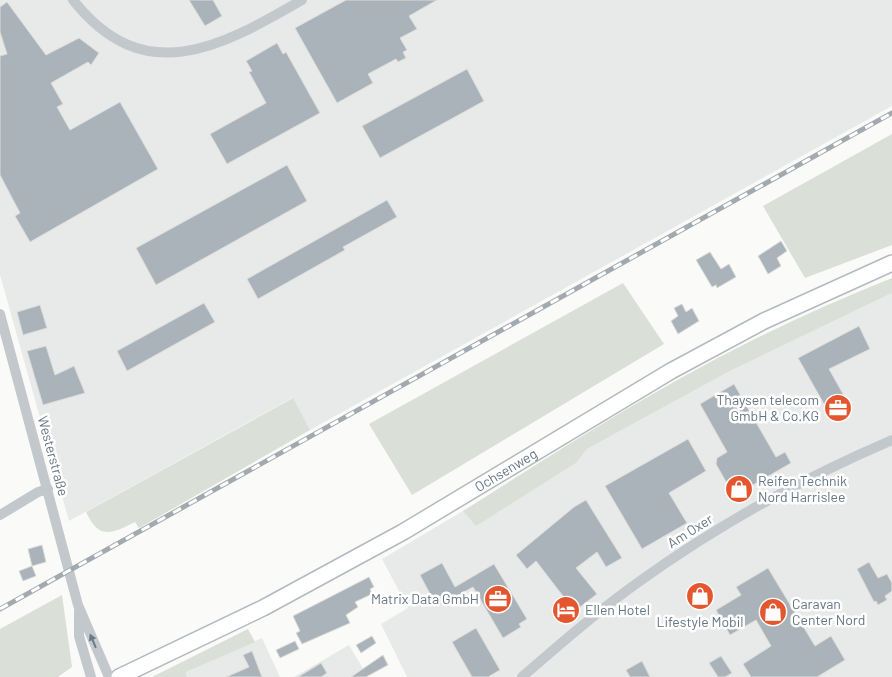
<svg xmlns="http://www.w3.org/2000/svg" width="892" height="677" viewBox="0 0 892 677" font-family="Barlow,sans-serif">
	<rect width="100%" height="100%" fill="#fafaf8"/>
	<!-- built -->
	<path fill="#e8e9e9" d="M0,0H892V106L310,430L292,398L69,521L0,275Z
		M892,293V677H407L381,624L408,608L382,559L463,511L476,525L576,463L587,449L730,371Z
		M262,638L280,677H187L186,672Z
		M349,645L368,677H294Z"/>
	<!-- green -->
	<path fill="#dadfd7" d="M892,134V245L805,278L763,206Z
		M892,278V293L730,371L587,449L576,463L476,526L463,511C556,452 649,392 747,343C794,319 843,298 892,278Z
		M623,283L664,344L412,495L369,424Z
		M293,398L310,430L139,528L135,522C111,534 99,540 86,512Z
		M62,595L72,667L58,677H0V629Z
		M248,629L255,642L186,672L187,677H152Z"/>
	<!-- building -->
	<path fill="#aab3b9" stroke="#dcdcda" d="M189,0H213L222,16L205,26Z
		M346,0H437L409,16L417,29L400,38L407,50L403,52L406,58L398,62L396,59L368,74L373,83L337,103L295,28Z
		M7,2L46,55L79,38L99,53L91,65L88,62L51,83L63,104L57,107L70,130L120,102L158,169L30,242L15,216L20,213L0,175V56L7,54L0,32V7Z
		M277,43L283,54L286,52L320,113L227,164L210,134L266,103L249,72L252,71L246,61Z
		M467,69L484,101L380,158L362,126Z
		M287,165L307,201L156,285L136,248Z
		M387,200L397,217L343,247L345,250L258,299L247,279Z
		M781,241L787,251L777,258L781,266L768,274L758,256Z
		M710,252L721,269L729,264L736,277L717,288L716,285L712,287L696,260Z
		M204,303L215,322L127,371L117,351Z
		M682,304L686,312L692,308L699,321L678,334L671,321L678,316L674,308Z
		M40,305L47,328L23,335L17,312Z
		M859,326L870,349L829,369L852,410L833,420L798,358Z
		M46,346L55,375L74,366L85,393L43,405L27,351Z
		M734,384L776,457L785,452L791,463L734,496L716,464L717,458L727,452L700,404Z
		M688,439L706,471L669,493L687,523L642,549L605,486Z
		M586,500L622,558L606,567L597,552L576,568L597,594L563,620L552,605L563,596L536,561L527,569L516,555L574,507Z
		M42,545L46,562L32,566L28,549Z
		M869,562L878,578L887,574L892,583V591L885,596L887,600L878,605L876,601L874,602L857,569Z
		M442,563L455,587L494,564L527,619L519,624L521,627L503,638L473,587L437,607L420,575Z
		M32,566L36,576L23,581L19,571Z
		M768,568L815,646L831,636L845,660L817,677H751L743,664L771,646L756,620L730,635L716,610L741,595L736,587Z
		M369,577L374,587L370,589L372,594L355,602L358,607L346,615L350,623L302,644L296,633L300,631L293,616Z
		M706,585L714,598L696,609L687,594Z
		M476,628L500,670L488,677H472L452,642Z
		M372,636L376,643L361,653L356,645Z
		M295,641L299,649L280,658L276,650Z
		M252,651L262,677H226L249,667L243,655Z
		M383,655L388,665L366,677H351Z
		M721,656L732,673L725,677H718L709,663Z
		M642,661L650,677H630L626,670Z
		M321,663L327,673L321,677H298Z"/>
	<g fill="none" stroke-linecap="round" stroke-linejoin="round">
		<!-- secondary casing -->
		<g stroke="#b3babf" stroke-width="18">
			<g id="secondary">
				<path id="s1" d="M119,677L263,608L403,532L671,371L764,321L892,263"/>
			</g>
		</g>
		<!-- street -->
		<path stroke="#c3c8cc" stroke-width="10" d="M73,0C144,90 221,47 302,0
			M0,314L78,605L109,677
			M0,515L38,492L48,489
			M79,611V636L91,677
			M522,677C560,644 599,610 640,581C718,525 803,478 892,440"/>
		<!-- secondary -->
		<use href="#secondary" stroke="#fff" stroke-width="15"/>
		<!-- rail casing -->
		<g stroke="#a2aab0" stroke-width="5">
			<path id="rail" d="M0,609L892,113"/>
		</g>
		<!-- rail -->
		<use href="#rail" stroke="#fff" stroke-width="3" stroke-dasharray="9" stroke-linecap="butt"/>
	</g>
	<!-- one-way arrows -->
	<defs><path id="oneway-solid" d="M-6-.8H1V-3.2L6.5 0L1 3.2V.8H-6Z" transform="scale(1.25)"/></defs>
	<use fill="#6a7a87" href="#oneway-solid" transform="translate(93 641) rotate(-113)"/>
	<!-- icons -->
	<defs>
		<g id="office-disc" transform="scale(1.4375)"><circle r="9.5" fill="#e4572e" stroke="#fff"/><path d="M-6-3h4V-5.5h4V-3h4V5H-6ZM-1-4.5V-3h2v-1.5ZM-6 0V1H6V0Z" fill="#fff"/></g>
		<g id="shop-disc" transform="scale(1.4375)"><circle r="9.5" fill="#e4572e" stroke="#fff"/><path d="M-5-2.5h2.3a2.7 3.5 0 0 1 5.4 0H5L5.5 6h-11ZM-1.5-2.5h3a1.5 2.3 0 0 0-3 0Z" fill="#fff"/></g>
		<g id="hotel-disc" transform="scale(1.4375)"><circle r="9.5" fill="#e4572e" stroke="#fff"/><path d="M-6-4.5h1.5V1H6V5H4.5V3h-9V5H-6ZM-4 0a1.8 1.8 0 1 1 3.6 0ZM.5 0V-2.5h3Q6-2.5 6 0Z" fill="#fff"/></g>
	</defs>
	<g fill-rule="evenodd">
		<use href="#office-disc" x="838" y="408"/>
		<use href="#shop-disc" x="739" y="489"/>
		<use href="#shop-disc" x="700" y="596"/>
		<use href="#office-disc" x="498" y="599"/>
		<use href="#hotel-disc" x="566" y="610"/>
		<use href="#shop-disc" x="773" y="612"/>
	</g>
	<g text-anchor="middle" stroke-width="5" stroke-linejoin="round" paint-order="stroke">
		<!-- poi labels -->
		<g font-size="14" fill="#657683" stroke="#fff" text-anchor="start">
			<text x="819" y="405" text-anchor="end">Thaysen telecom<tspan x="819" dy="16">GmbH &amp; Co.KG</tspan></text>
			<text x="758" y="486">Reifen Technik<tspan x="758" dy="16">Nord Harrislee</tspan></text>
			<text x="479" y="604" text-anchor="end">Matrix Data GmbH</text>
			<text x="792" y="609">Caravan<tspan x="792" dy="16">Center Nord</tspan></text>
			<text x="585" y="615">Ellen Hotel</text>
			<text x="700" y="627" text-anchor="middle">Lifestyle Mobil</text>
		</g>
		<!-- street labels -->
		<g font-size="14" fill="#657683" stroke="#fff">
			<text transform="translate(53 456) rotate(75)" y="5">Westerstraße</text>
			<text dy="5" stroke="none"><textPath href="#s1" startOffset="439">Ochsenweg</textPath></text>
			<text transform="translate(690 531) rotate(-32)" y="5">Am Oxer</text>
		</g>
	</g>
</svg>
